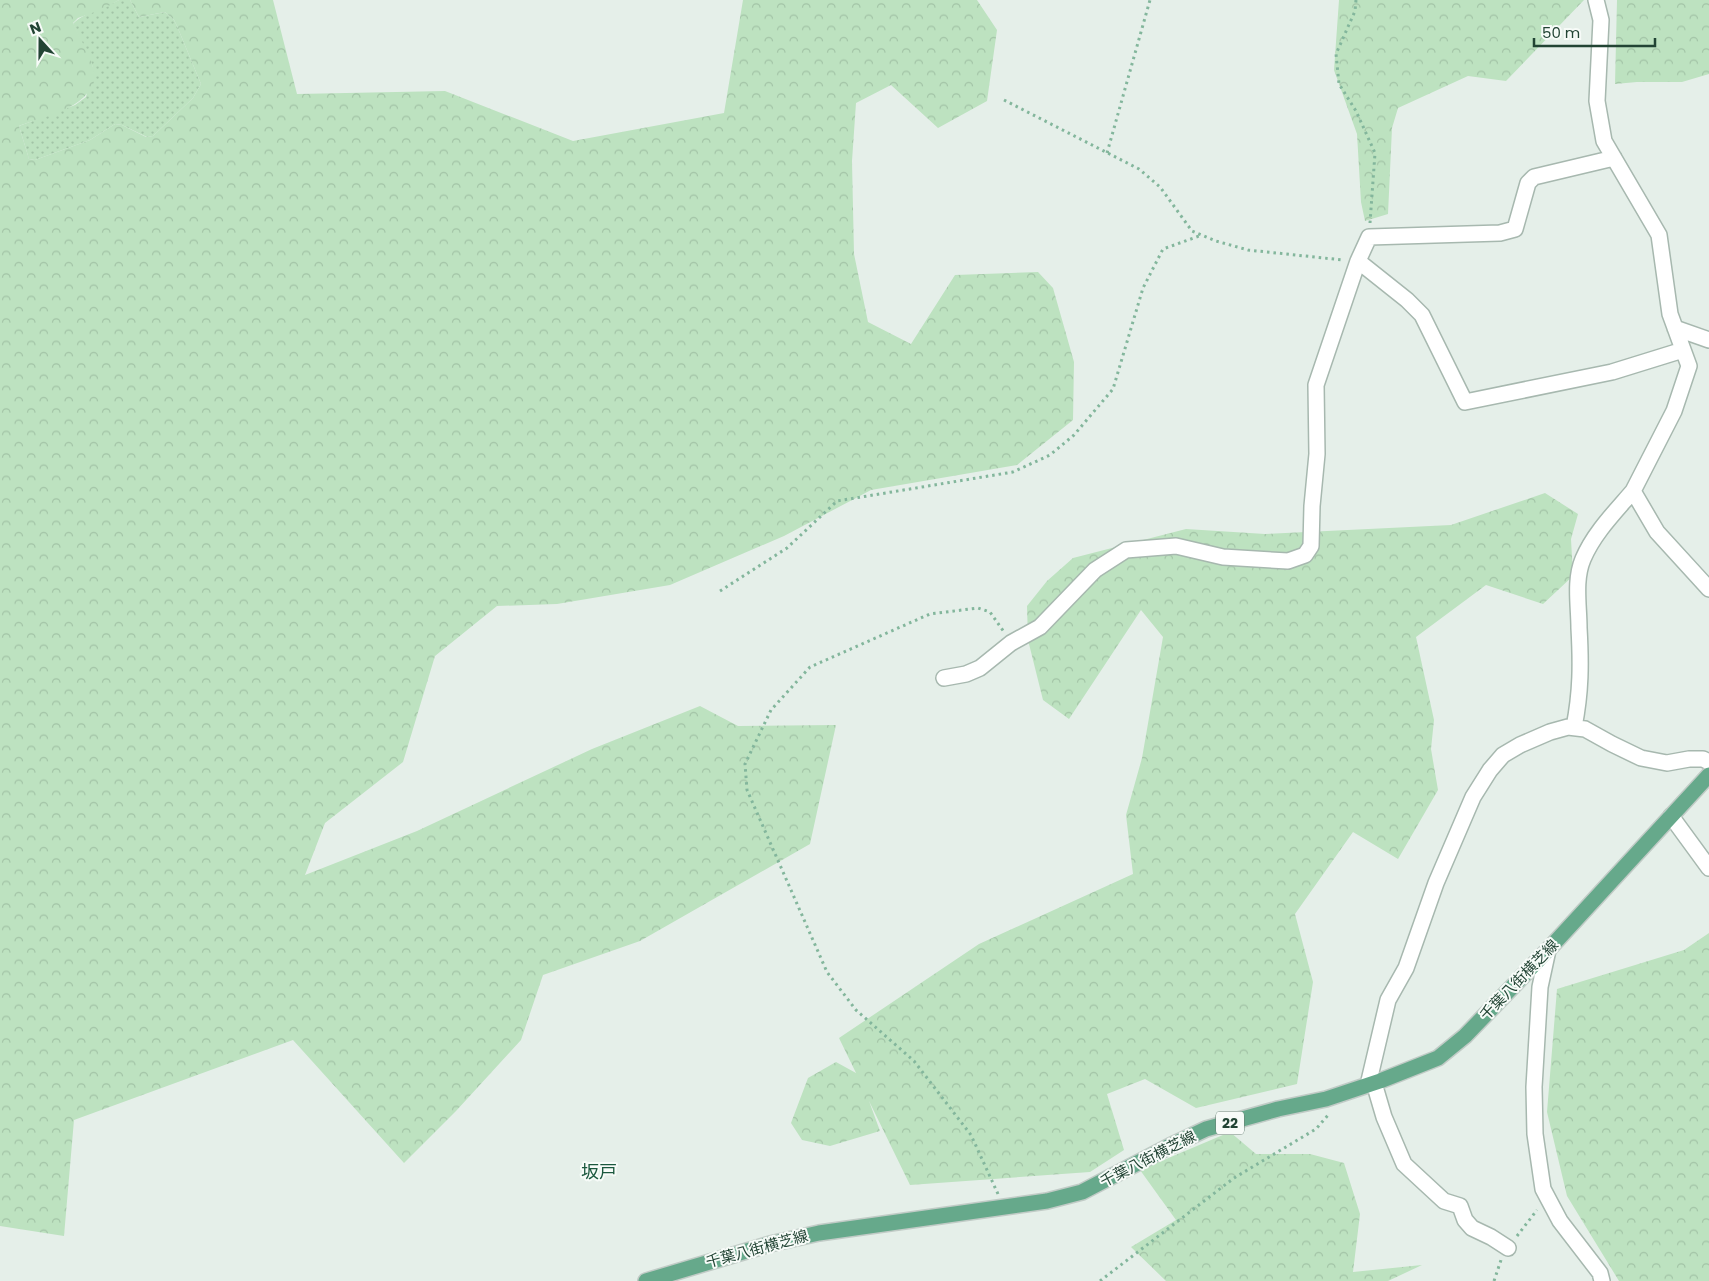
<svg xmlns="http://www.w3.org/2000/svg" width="1709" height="1281" viewBox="0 0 1709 1281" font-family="Poppins,'Noto Sans JP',sans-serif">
	<defs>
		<pattern id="grass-dots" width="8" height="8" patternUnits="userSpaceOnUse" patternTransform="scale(1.25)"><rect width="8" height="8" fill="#bde2c0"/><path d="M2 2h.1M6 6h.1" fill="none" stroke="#a2c3a6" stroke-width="1.8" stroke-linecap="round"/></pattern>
		<pattern id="forest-crowns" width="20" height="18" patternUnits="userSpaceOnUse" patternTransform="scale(1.25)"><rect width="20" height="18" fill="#bde2c0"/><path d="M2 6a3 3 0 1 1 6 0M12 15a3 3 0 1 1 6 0" fill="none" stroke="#a2c3a6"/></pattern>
	</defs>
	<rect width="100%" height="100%" fill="#e5efe9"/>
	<!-- grass -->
	<path fill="url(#grass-dots)" d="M119,0H130L139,17L165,12L174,20L177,26L201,84L193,98L153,136L147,137L122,125L115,124L90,140L35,160L29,159L19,126L75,105L86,97L93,67L73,24C81,14 106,7 119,0Z"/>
	<!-- forest -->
	<path fill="url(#forest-crowns)" d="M0,0H119L103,9L78,18L73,23C78,35 95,63 94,74C94,108 44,116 19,126L29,159L35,160L90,140L115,124L122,125L146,137L153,136L193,98L201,84L177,26L174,20L165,12L139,17L130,0H273L297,94L445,91L573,141L724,113L743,0H977L997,30L987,101L938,128L891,85L856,103L852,161L854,254L868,322L911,344L955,275L1038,272L1053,288L1074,362L1073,420L1017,465L871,490L784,536L670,585L557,604L497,606L435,656L403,762L325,823L305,875L417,831L592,749L700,706L738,726L836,725L810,844L640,941L543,975L521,1040L456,1111L404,1163L293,1040L74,1120L64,1236L0,1226Z
		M1339,0H1587H1584L1506,81L1468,76L1398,108L1392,128L1388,214L1365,221L1361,202L1357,134L1334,70Z
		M1617,0H1709V74L1682,82H1637L1615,84Z
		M1545,493L1578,514L1571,539L1573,576L1543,604L1486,585L1416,637L1434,720L1431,749L1438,790L1398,859L1353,832L1295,914L1313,982L1297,1084L1196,1108L1145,1079L1107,1094L1124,1150L1090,1172L910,1185L869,1101L880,1131L830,1146L802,1140L791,1123L808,1078L836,1062L856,1073L839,1038L979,944L1133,874L1126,815L1142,758L1163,637L1141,610L1069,719L1043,700L1028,640L1027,606L1047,581L1073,558L1186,529L1265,534L1451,525Z
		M1709,933V1281H1619L1567,1196L1547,1112L1557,989L1684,950Z
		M1230,1132L1256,1154H1310L1344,1163L1360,1214L1353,1272L1422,1265L1388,1281H1166L1131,1247L1176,1220L1140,1170Z"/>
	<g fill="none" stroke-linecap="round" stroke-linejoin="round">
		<!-- minor casing -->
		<g stroke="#a7b8af" stroke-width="18">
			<path id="minor" d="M1596,0L1601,20L1597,101L1604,141L1659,235L1670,314L1689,366L1674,411L1633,491L1657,532L1709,589
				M1358,261L1407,300L1422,315L1465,402L1612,372L1683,350
				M1675,328L1709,340
				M944,678L966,674L980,668L1011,643L1040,627L1095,570L1126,550L1176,546L1223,557L1288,561L1305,555L1311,546L1312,506L1317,454L1316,385L1358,261L1369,237L1500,233L1515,229L1528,183L1534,177L1614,158
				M1574,727C1581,692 1581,663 1579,628C1579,606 1574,580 1583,559C1594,533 1615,512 1633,491
				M1671,816L1709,868
				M1548,950L1540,987L1534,1087L1535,1134L1543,1189L1560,1221L1600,1273L1602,1281
				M1374,1083L1384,1117L1404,1164L1444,1201L1460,1206L1465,1220L1472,1228L1491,1237L1508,1248
				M1368,1085L1388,1000L1406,968L1436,883L1473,797L1490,770L1503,755L1520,745L1550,732L1568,727L1585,729L1612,744L1641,758L1667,763L1689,759H1703L1709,762"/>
		</g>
		<!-- major casing -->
		<g stroke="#c1cbc6" stroke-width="18">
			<path id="major" d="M646,1281L770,1244L819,1233L1047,1201L1082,1192L1170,1146L1206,1129L1278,1109L1326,1099L1380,1081L1438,1058L1465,1036L1548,950L1709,775"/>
		</g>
		<!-- path -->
		<path stroke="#83b69c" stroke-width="3" stroke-dasharray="2.5 4" stroke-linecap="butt" d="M1356,0L1355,11L1336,54L1339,84L1356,111L1375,153L1370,223
			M1004,100L1139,169L1160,187L1192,231L1216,241L1248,250L1343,260
			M1107,153L1150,0
			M720,591L787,548L837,501L1013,472L1050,455L1074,435L1113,389L1143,288L1163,249L1202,235
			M998,1194L971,1135L914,1061L856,1010L827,972L747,790L745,764L771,710L810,667L930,614L978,608L990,612L1004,632
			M1517,1236L1537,1210
			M1100,1281L1234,1178L1316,1129L1329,1114
			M1494,1281L1501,1260"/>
		<!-- minor -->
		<use href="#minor" stroke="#fff" stroke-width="15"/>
		<!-- major -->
		<use href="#major" stroke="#66a98b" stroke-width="15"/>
	</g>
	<g text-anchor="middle" stroke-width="4" stroke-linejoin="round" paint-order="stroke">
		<!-- shield labels -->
		<rect fill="#f7fbf8" stroke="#627b6f" stroke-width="1" x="1216" y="1111.5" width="28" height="23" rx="4"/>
		<g font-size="14" font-weight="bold" fill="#224434">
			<text x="1230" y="1128">22</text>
		</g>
		<!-- street labels -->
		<g font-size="15" fill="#224434" stroke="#f7fbf8">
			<text transform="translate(1519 980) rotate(-46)" y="5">千葉八街横芝線</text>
			<text transform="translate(1148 1159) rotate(-27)" y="5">千葉八街横芝線</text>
			<text transform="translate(757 1249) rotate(-15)" y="5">千葉八街横芝線</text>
		</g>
		<!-- quarter labels -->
		<g font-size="18" fill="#1b583e" stroke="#f7fbf8">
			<text x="599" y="1178">坂戸</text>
		</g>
	</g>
	<!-- north arrow -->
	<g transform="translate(40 40) rotate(339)" stroke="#f7fbf8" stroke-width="4" paint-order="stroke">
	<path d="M0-4L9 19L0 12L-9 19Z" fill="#224434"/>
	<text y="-8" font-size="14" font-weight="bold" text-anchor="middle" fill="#224434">N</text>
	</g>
	<!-- scale -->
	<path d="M1534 38v8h121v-8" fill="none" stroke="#224434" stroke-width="2.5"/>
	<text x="1542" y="38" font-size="15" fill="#224434" stroke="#f7fbf8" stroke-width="4" paint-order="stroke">50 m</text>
</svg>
